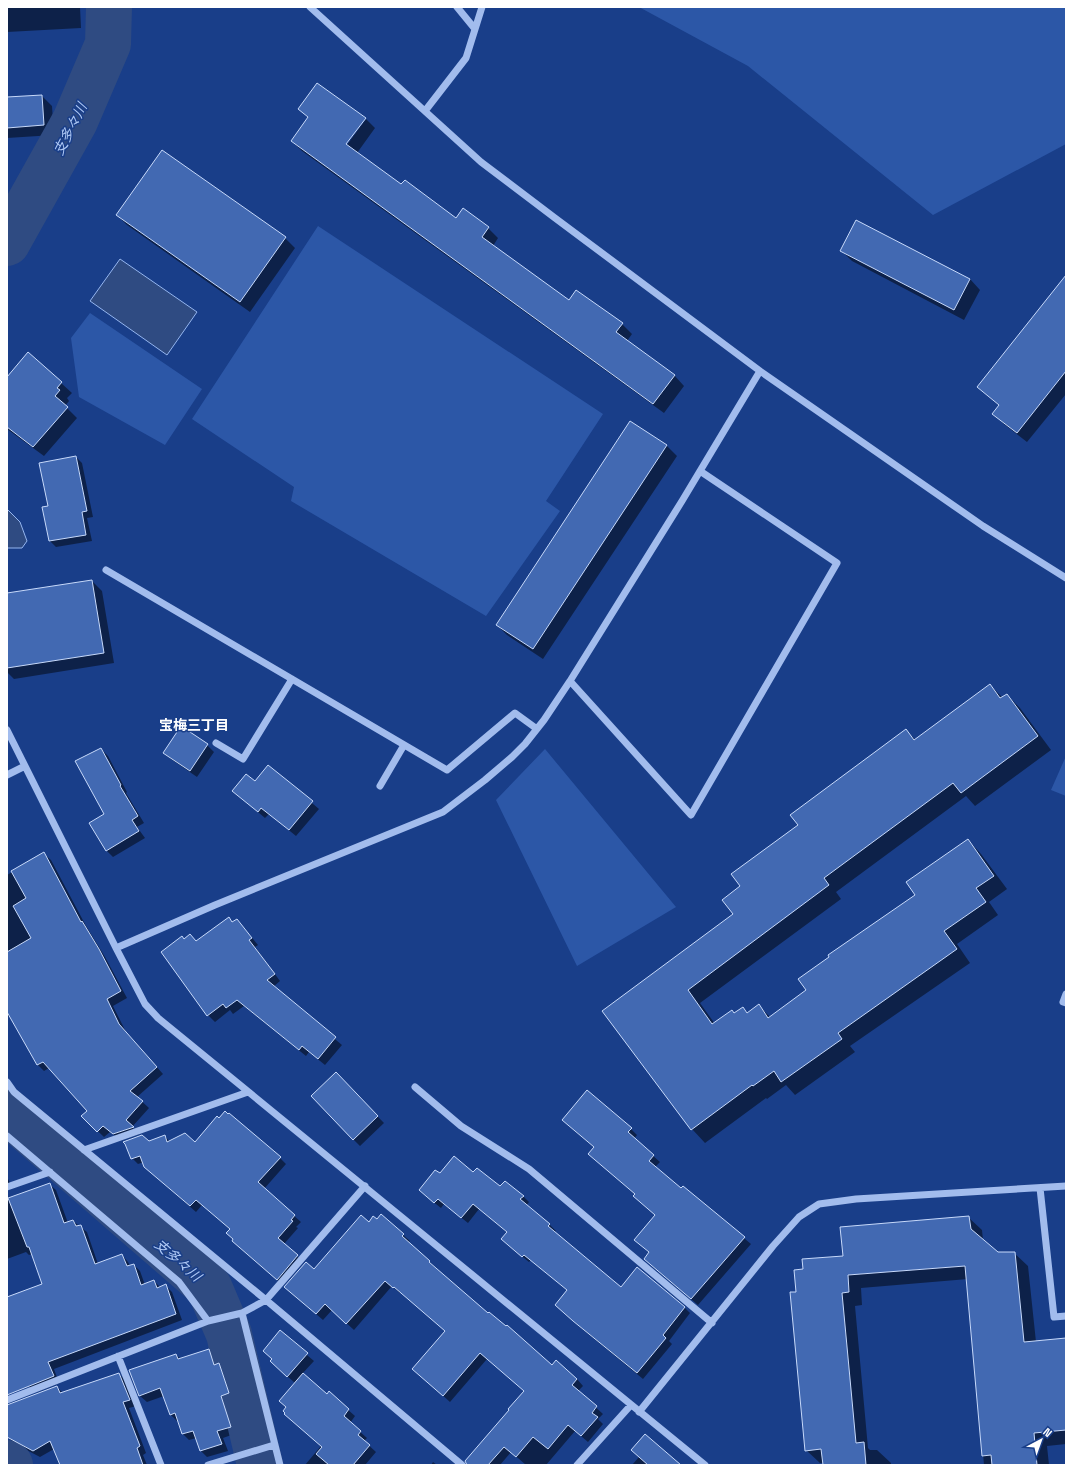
<svg xmlns="http://www.w3.org/2000/svg" width="1073" height="1472" viewBox="0 0 1073 1472" font-family="'Space Grotesk','Noto Sans JP',sans-serif">
	<rect width="100%" height="100%" fill="#193e89"/>
	<!-- green -->
	<path fill="#2c57a7" d="M639,7H1066V144L933,215L748,66Z
		M318,226L603,414L546,501L560,511L486,616L291,501L294,487L192,419Z
		M90,313L202,389L165,445L79,397L71,338Z
		M545,749L676,907L577,966L496,800Z
		M1066,756V796L1051,790Z"/>
	<!-- water -->
	<path fill="#2f4b82" stroke="#94b5ef" d="M120,259L197,312L167,355L90,301Z
		M7,509L20,522L27,541L22,548H7Z"/>
	<!-- shadow -->
	<path fill="#0007" d="M7,7H80L81,28L7,32Z
		M42,96L52,106L54,135L7,138V98Z
		M300,109L344,149L366,119L375,128L357,153L402,186L456,219L488,228L498,238L493,246L569,301L576,291L622,324L632,334L627,341L674,375L684,386L664,413L302,151L292,141L309,118Z
		M117,215L285,238L295,248L250,312L127,225Z
		M842,251L970,279L980,290L964,320L852,261Z
		M1066,285V394L1027,442L1004,424L994,414L1000,406L978,387Z
		M7,377L61,383L72,393L67,398L69,401L65,406L77,418L44,456L7,429Z
		M630,422L667,446L677,456L543,659L507,635L497,625Z
		M76,457L82,463L93,517L87,518L92,541L56,547L50,541L43,508L49,507Z
		M1065,477H1066V535Z
		M92,581L102,591L114,663L14,679L7,672V594Z
		M990,685L1003,698L1007,695L1020,708L1051,750L975,806L966,796L836,892L841,899L700,1003L715,1024L734,1014L743,1009L748,1013L759,1006L770,1017L808,991L916,895L968,840L981,854L1007,889L989,902L998,915L957,944L970,963L850,1046L855,1052L795,1095L786,1085L767,1099L766,1098L705,1143L692,1129L604,1011L734,915L742,886L799,825L906,731L916,740Z
		M207,745L214,752L197,777L171,759L165,753Z
		M101,749L108,756L127,792L126,793L144,823L137,827L145,838L113,857L107,851L90,824L105,815Z
		M268,766L319,809L296,836L269,814L265,818L233,791L255,782Z
		M44,854L51,860L86,926L105,957L127,998L113,1006L126,1032L163,1074L137,1097L149,1108L132,1127L139,1134L121,1140L110,1132L104,1137L82,1116L88,1112L49,1068L44,1071L38,1065L10,1015L7,1017V875Z
		M237,920L258,945L255,947L280,981L273,987L342,1045L325,1065L309,1052L306,1056L244,1006L233,1014L230,1010L215,1022L208,1015L184,940L197,942Z
		M342,1080L384,1123L360,1146L353,1139Z
		M569,1126L631,1129L637,1135L634,1139L660,1162L655,1167L681,1189L683,1187L751,1244L698,1305L651,1265L650,1253L642,1246L656,1216L634,1196L636,1195L596,1160L595,1148Z
		M165,1136L170,1142L195,1143L280,1158L286,1164L264,1189L301,1222L296,1227L298,1228L284,1244L303,1262L283,1285L239,1247L231,1230L202,1205L196,1212L152,1173L144,1162L138,1164L132,1158L148,1142Z
		M473,1174L500,1188L523,1196L529,1202L526,1206L550,1225L556,1231L554,1232L621,1288L684,1307L690,1313L669,1341L672,1344L643,1379L580,1327L562,1311L568,1291L531,1260L529,1262L508,1245L502,1239L508,1233L479,1209L468,1223L444,1204L441,1208L426,1196L440,1175Z
		M7,1177L11,1185L7,1189Z
		M49,1184L56,1190L68,1223L73,1221L87,1232L98,1264L122,1255L128,1262L130,1266L134,1265L140,1271L145,1285L154,1281L160,1287L165,1285L172,1292L182,1320L54,1369L59,1383L36,1392L29,1386L7,1378V1298L44,1285L32,1254L29,1255L26,1252L7,1259V1199Z
		M968,1217L982,1230L983,1240L998,1253H1014L1028,1266L1036,1342L1066,1339V1444L1047,1446L1049,1465H984L968,1279L861,1288L862,1305L855,1306L868,1448L870,1450H877L891,1463V1465H824L823,1463H820L806,1450L797,1292L804,1270Z
		M369,1223L403,1235L410,1241L408,1243L488,1315L552,1366L577,1379L583,1386L578,1391L603,1414L598,1419L603,1424L588,1442L575,1431L546,1465H526L511,1452L500,1465H467L525,1391L487,1359L450,1402L420,1375L446,1331L401,1292L400,1293L392,1286L354,1330L332,1310L323,1320L292,1293L314,1271Z
		M280,1332L314,1361L302,1374L327,1395L329,1393L355,1416L350,1423L367,1438L364,1441L376,1452L365,1465H305L321,1446L287,1408L295,1383L278,1368L273,1359Z
		M209,1350L216,1357L218,1365L226,1371L235,1400L227,1402L237,1433L223,1438L228,1451L207,1457L201,1451L196,1438L189,1440L183,1434L178,1421H177L170,1414L164,1396L147,1402L140,1396L176,1355L181,1359Z
		M119,1374L126,1381L136,1406L129,1408L146,1453L143,1455L147,1465H61L54,1449L40,1457L15,1444L7,1436V1413L57,1387L63,1393Z
		M639,1457L679,1465H632Z
		M433,1462L437,1465H431Z"/>
	<g fill="none" stroke-linecap="round" stroke-linejoin="round">
		<!-- river -->
		<path stroke="#2f4b82" stroke-width="46" d="M7,243L75,121L108,44L109,7
			M7,1112L209,1287L229,1334L260,1465
			M7,1463L10,1465"/>
	</g>
	<!-- building -->
	<path fill="#4269b2" stroke="#c7d9fa" d="M317,83L366,118L346,144L401,184L405,180L456,218L463,208L489,227L482,237L569,300L576,290L623,323L616,332L675,375L653,404L291,141L308,117L298,109Z
		M42,95L44,125L7,128V97Z
		M162,150L286,237L240,302L116,215Z
		M856,220L970,279L954,310L840,251Z
		M1066,275V371L1017,433L992,414L999,405L977,387Z
		M28,352L62,382L57,388L60,390L55,396L68,407L33,447L7,427V377Z
		M630,421L667,445L533,649L496,625Z
		M76,456L87,511L82,512L86,535L49,541L42,507L48,506L39,463Z
		M92,580L104,653L7,668V593Z
		M990,684L1000,698L1007,694L1038,736L961,793L953,783L824,878L829,885L688,990L712,1024L732,1010L734,1013L743,1007L747,1013L759,1004L768,1018L806,990L798,979L829,957L828,955L915,895L906,882L968,839L994,876L976,888L986,902L944,931L957,949L838,1033L842,1039L781,1082L774,1071L753,1086L752,1085L691,1130L602,1011L733,914L722,900L740,886L731,874L798,825L790,815L906,729L914,740Z
		M181,726L208,744L190,771L163,753Z
		M101,748L121,785L120,786L138,816L132,820L139,831L106,851L89,823L104,814L75,761Z
		M268,765L313,801L289,830L261,808L258,812L232,791L246,774L255,781Z
		M44,852L81,922L82,921L99,949L121,991L107,999L119,1024L157,1067L130,1091L143,1101L126,1120L134,1127L113,1134L103,1126L97,1132L81,1116L87,1111L43,1062L37,1065L7,1012V952L31,938L13,906L26,898L11,871Z
		M229,917L232,922L237,919L252,938L249,940L275,974L267,980L336,1037L318,1059L302,1046L299,1050L237,1000L226,1008L223,1004L207,1016L161,952L182,936L184,939L190,934L196,941Z
		M336,1072L378,1116L353,1140L311,1096Z
		M587,1090L632,1128L628,1132L654,1155L649,1161L681,1188L683,1186L745,1237L691,1299L644,1259L649,1252L634,1240L655,1215L633,1196L635,1194L588,1154L594,1147L562,1120Z
		M225,1111L228,1114L229,1113L281,1157L258,1182L295,1215L291,1220L293,1221L278,1238L298,1255L277,1280L232,1241L233,1239L226,1233L230,1229L196,1200L190,1206L144,1167L140,1156L131,1159L125,1144L123,1142L142,1135L149,1141L165,1135L167,1142L185,1133L195,1142L217,1116L219,1118Z
		M454,1156L473,1172L477,1168L500,1186L505,1181L524,1196L520,1199L550,1224L548,1226L621,1287L637,1267L685,1307L663,1335L666,1338L637,1373L573,1321L555,1305L567,1290L524,1255L522,1257L501,1239L507,1232L473,1204L461,1218L438,1199L434,1203L419,1190L435,1170L440,1173Z
		M50,1183L64,1223L73,1220L76,1226L81,1225L95,1264L122,1254L127,1266L134,1264L141,1285L154,1280L157,1288L166,1284L176,1314L48,1362L54,1376L7,1395V1297L42,1284L29,1247H27L8,1198Z
		M381,1214L404,1234L402,1236L430,1261L429,1262L488,1313L489,1312L506,1326L507,1325L552,1365L556,1360L577,1379L572,1385L597,1406L592,1413L598,1417L581,1436L568,1425L548,1449L533,1437L516,1457L504,1447L488,1465H467L465,1461L509,1410L508,1409L524,1391L480,1353L443,1396L412,1369L445,1331L394,1287L393,1288L385,1281L346,1324L325,1304L316,1314L284,1287L306,1262L314,1269L361,1215L369,1222L373,1216L377,1219Z
		M969,1216L971,1229L998,1252H1015L1024,1342L1066,1338V1430L1034,1433L1037,1465H992L991,1455L982,1456L965,1266L848,1275L849,1292L842,1293L856,1443L864,1442L866,1465H823L821,1449L805,1451L790,1292H796L794,1270L803,1269L802,1259L843,1256L840,1227Z
		M280,1330L308,1353L287,1377L270,1361L272,1359L263,1351Z
		M209,1349L214,1365L219,1363L229,1393L221,1396L231,1427L217,1431L222,1444L200,1451L193,1431L182,1434L175,1413L170,1415L160,1388L139,1396L129,1370L176,1354L178,1359Z
		M119,1373L130,1400L123,1402L140,1446L137,1448L143,1465H60L50,1441L33,1451L7,1437V1405L57,1386L60,1393Z
		M303,1373L327,1394L329,1391L349,1409L344,1416L361,1431L358,1435L370,1445L353,1465H329L316,1454L322,1447L284,1414L285,1413L283,1411L286,1407L279,1401Z
		M645,1434L652,1440L681,1465H648L631,1450Z"/>
	<g fill="none" stroke-linecap="round" stroke-linejoin="round">
		<!-- minor -->
		<path stroke="#a2bced" stroke-width="7" d="M310,7L481,162L555,218L760,371L983,526L1066,578
			M457,7L475,29
			M425,111L466,58L482,7
			M106,570L447,770L515,713L537,729
			M570,681L691,815L837,563L700,471
			M7,730L116,948L145,1004L158,1018L705,1465
			M216,743L243,759L292,679
			M7,775L25,766
			M380,786L404,745
			M116,948L215,905L443,812L485,780L512,757L525,744L544,720L570,681L682,501L760,371
			M1066,994L1063,1002L1066,1003
			M7,1082L14,1092L266,1300L462,1465
			M415,1087L461,1126L529,1169L712,1323
			M7,1136L179,1282L208,1321
			M84,1150L248,1092
			M7,1187L50,1172
			M1040,1188L1054,1317L1066,1316
			M242,1313L280,1465
			M118,1356L161,1465
			M7,1400L208,1321L242,1313L266,1300L365,1186
			M639,1412L773,1246L799,1217L819,1204L856,1199L1066,1186
			M208,1465L274,1445
			M577,1465L631,1405"/>
	</g>
	<g text-anchor="middle" stroke-width="3" stroke-linejoin="round" paint-order="stroke">
		<!-- water labels -->
		<g font-size="14" font-style="italic" fill="#adc7f4" stroke="#193e89">
			<text transform="translate(70 129) rotate(-63)" y="5">支多々川</text>
			<text transform="translate(178 1260) rotate(41)" y="5">支多々川</text>
		</g>
		<!-- neighbourhood labels -->
		<g font-size="14" font-weight="bold" fill="#fff" stroke="#193e89">
			<text x="194" y="730">宝梅三丁目</text>
		</g>
	</g>
	<!-- border -->
	<rect width="1073" height="1472" fill="none" stroke="#ffffff" stroke-width="16"/>
	<!-- north arrow -->
	<g transform="translate(1041 1440) rotate(41)" stroke="#193e89" stroke-width="3" paint-order="stroke">
	<path d="M0-3L7 15L0 10L-7 15Z" fill="#ffffff"/>
	<text y="-6" font-size="11" font-weight="bold" text-anchor="middle" fill="#ffffff">N</text>
	</g>
</svg>
